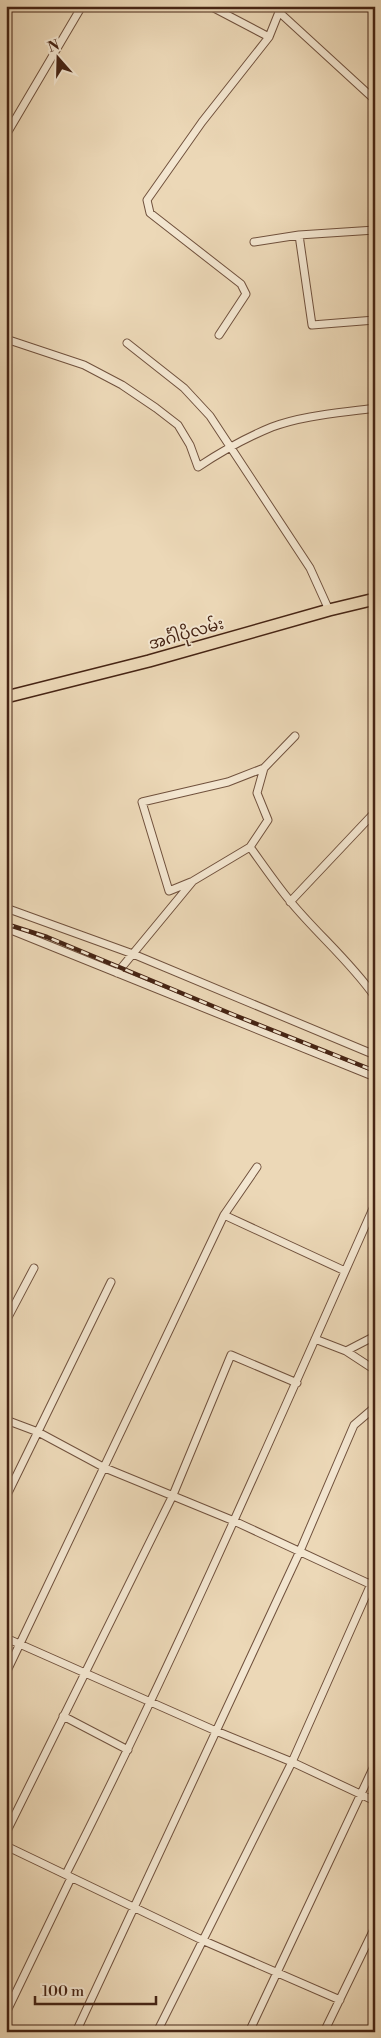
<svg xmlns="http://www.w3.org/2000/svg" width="381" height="2038" viewBox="0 0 381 2038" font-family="'Libre Bodoni','Noto Sans Myanmar',serif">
	<rect width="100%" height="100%" fill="#ecd8b7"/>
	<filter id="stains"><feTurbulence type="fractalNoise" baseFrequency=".004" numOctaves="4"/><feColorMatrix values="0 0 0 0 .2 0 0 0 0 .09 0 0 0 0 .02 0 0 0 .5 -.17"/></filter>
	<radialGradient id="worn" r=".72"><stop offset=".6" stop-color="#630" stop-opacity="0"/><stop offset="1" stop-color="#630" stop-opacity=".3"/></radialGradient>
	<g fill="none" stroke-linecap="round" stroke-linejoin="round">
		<!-- street casing -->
		<g stroke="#70513d" stroke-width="9">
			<path id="street" d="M210,6L269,37
				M278,6L279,12L375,100
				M6,135L82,6
				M299,235L312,325L375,320
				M254,242L299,235L375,230
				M219,335L246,294L241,284L150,213L147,200L202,122L269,37L279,12
				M6,339L84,365L122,385L156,408L178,425L190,445L198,467C222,451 245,438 272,427C304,415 341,413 375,408
				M127,343L184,388L210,416L310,568L329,610
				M250,847C263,865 276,884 290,901C317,934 350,961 375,997
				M191,882L169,891L142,802L228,782L264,768
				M290,902L375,812
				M6,908L133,954L375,1055
				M6,928L375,1077
				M117,973L193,881L250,847L268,820L257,793L264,768L295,736
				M224,1215L345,1271
				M6,1321L34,1268
				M315,1339L346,1351L375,1370
				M346,1351L375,1336
				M6,1420L38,1432L105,1468L234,1521L374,1586
				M6,1497L111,1282
				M6,1638L216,1731L292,1762L375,1801
				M6,1673L224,1215L257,1167
				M63,1716L128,1750
				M6,1833L173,1495L231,1355L297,1383
				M6,1846L202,1940L340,2000
				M66,1874C177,1655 275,1429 375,1204
				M6,2013L71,1878
				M76,2032L300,1551L354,1425L375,1407
				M157,2032L292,1762L375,1575
				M249,2032L375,1764
				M324,2032L375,1927"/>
		</g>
		<!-- primary casing -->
		<g stroke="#462414" stroke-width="14">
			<path id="primary" d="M6,697L149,661L329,610L375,599"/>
		</g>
		<!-- street -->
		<use href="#street" stroke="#f3e6d0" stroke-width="7"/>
		<!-- primary -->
		<use href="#primary" stroke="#ecd8b7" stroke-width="11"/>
		<!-- rail casing -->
		<g stroke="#462414" stroke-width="4.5">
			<path id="rail" d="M6,924L47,937L234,1015L375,1071"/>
		</g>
		<!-- rail -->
		<use href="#rail" stroke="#f3e6d0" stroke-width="2.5" stroke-dasharray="8" stroke-linecap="butt"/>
	</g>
	<g text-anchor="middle" stroke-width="4" stroke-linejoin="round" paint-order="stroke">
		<!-- street labels -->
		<g font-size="16" fill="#462414" stroke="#f3e6d0">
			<text transform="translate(186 633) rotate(-16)" y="6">အင်္ဂါပိုလမ်း</text>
		</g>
	</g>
	<!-- margin -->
	<rect width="381" height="2038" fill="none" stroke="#ecd8b7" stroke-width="25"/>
	<rect x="8" y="8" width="366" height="2023" fill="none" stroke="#462414" stroke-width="2.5"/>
	<rect x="12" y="12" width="356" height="2013" fill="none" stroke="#462414"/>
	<!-- north arrow -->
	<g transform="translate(58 58) rotate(340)" stroke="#f3e6d0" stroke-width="4" paint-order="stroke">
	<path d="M0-4L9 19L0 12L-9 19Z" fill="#462414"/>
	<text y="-8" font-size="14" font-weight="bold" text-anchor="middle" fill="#462414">N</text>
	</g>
	<!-- scale -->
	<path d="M35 1996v8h121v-8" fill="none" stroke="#462414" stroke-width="2.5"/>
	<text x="42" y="1996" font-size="15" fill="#462414" stroke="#f3e6d0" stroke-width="4" paint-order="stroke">100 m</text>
	<rect width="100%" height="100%" filter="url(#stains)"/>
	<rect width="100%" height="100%" fill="url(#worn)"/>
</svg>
